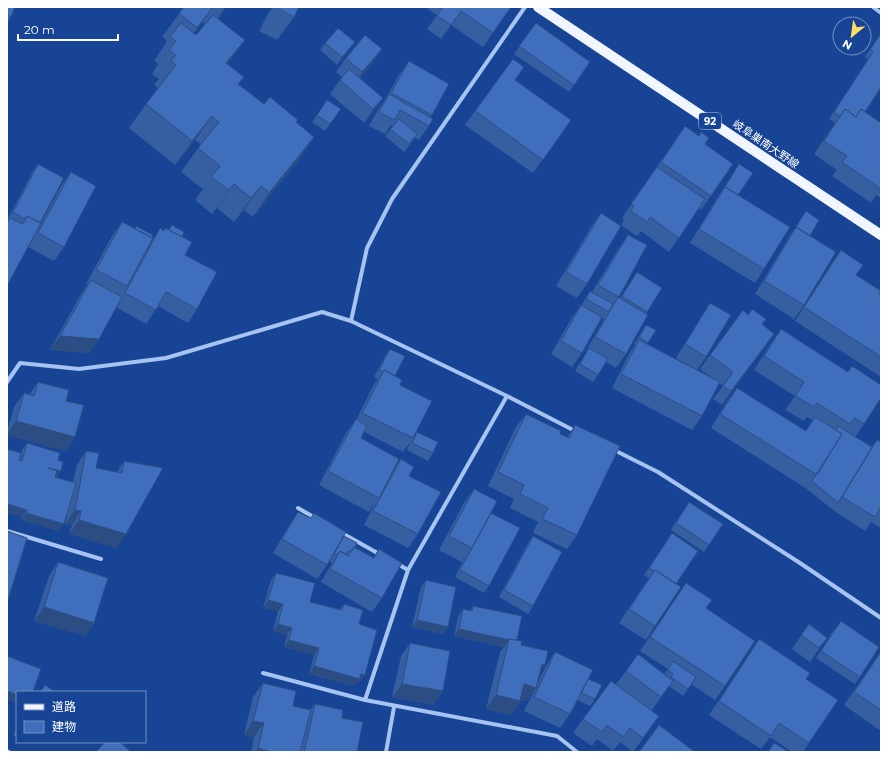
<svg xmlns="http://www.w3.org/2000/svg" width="888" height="759" viewBox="0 0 888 759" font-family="Montserrat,'Noto Sans JP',sans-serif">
	<rect width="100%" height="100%" fill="#174494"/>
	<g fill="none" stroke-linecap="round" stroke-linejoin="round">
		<!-- street -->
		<path stroke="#a7c3f1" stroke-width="4" d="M873,7L881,13
			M351,321L367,248L392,199L525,7
			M7,382L20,363L79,369L166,358L322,312L351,321L507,396L577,432
			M612,449L658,472L800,563L881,618
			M298,508L317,519
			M7,531L101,559
			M340,532L381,555
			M396,563L408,570
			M263,673L365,700L557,736L577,752
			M365,700L408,570L507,396
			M7,751L9,752
			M386,752L394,707"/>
		<!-- primary -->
		<path stroke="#f1f5ff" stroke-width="10" d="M538,7L881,235"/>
	</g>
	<!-- wall -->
	<path fill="#365fa2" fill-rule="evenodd" d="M7,7L11,17L7,23Z
		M184,7H226L218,19L228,64L239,84L264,104L296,122L314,137L298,161L253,217L244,210L234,222L217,208L212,214L195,200L203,189L181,172L201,144L195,140L175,165L129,128L146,104L158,88L154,85L159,79L152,74L158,64L154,61L167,41L162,37ZM202,22L205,24L196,35L194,34Z
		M273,7H299L294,17L277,40L259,31L269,12Z
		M425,7H511L483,47L451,25L441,39L427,29L437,15Z
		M536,23L590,62L569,92L514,54Z
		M881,33V87L865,112L881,123V198L876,195L871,203L832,176L837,170L814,154L835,123L829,119L868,59L865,57Z
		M325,43L350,49L337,65L320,50Z
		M382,49L372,63L360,78L383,98L373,112L364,123L330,94L342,77L336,72L346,58Z
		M409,61L432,115L430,118L429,126L419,140L415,138L404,152L385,136L393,126L391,125L385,134L369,126L379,108L386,98L399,75Z
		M327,100L341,109L325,131L312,122Z
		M475,111L561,134L533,173L465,125Z
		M685,126L699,136L701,132L705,144L711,196L701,210L699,208L669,252L641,231L637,236L621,225L624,220L622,218Z
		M38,164L40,223L7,286V222L8,220H7L33,171Z
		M739,164L738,195L764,269L755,283L690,243L715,201Z
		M71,172L64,247L54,261L28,247L61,186Z
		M806,211L810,236L804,305L794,319L755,294L789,237Z
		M601,213L587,284L577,298L556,286L591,227Z
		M122,222L152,238L153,239L160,228L164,231L168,230L172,225L182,237L197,309L188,323L158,306L146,324L116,307L99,339L89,353L50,350L81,294L88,284H86L112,236Z
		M628,235L647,245L618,298H620L637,272L662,288L646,314L626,354L616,368L606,362L598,375L593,382L575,371L587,351H586L604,319L602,318L582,353L572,367L551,354L571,319L581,305V306L590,291L592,292L618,249Z
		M841,250L856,275L881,295V377L795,321L831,264Z
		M710,303L706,357L697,370L713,379L700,369L710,355L762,324L765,347L722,405L713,399L723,386L719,383L702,416L692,430L612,388L629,354L635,345L634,344L646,325L656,330L647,344L684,363L676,358L701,317Z
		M781,329L848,372L852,366L864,424L855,437L872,447L877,440L881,442V528L871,522L865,531L833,510L807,489L711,428L727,401L737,388L805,431L813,420L807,417L804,421L785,410L795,396L754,370L771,343Z
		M390,349L395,376L400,385L414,437L417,432L433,453L428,461L407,450L411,441L403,452L364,432L361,438L392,471L401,459L409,476L418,534L408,548L364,525L376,501L369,512L319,485L346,433L356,419V420L374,384L378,379L374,377L385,356Z
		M38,382L66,401L75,437L66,451L7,435V432L14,407L24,393L29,395Z
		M526,414L560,434L567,437L575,425L577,535L567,549L533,533L538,522L510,508L514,499L488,486L516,427Z
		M27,443L58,460L61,471L56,477L73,482L77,465L86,451L96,468L117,472L124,461L117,548L69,534L72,525L65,524L68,509L59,531L21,520L22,517L19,460L22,450Z
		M474,489L491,513L489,586L484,593L455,577L465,557L462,562L439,550L464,503Z
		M684,509L709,545L704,552L671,530Z
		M298,512L327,565L317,579L273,553L289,525Z
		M344,536L355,547L373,558L379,549L382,598L372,612L321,582L332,563L329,561L339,543Z
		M533,536V606L528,614L499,597L528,543Z
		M667,541L676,584L655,626L646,640L619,623L649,578L644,575Z
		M58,562L94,623L85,636L34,621L49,576Z
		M276,573L310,602L339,610L344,604L359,624L365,675L360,682L358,681L354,686L309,674L314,655L284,647L287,635L273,631L278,611L263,608L271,580Z
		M426,580L443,634L412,627L421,587Z
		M686,583L706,608L725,686L715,700L691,684L683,696L669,686L652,710L649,730L633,752L620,742L613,751L597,739L592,746L573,733L583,719L616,684L626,671L664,674L668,669L640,651Z
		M473,606L517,640L540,672L537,684L546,666L555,652L588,679L595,699L590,706L577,700L570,714L560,728L524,711L534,691L526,701L521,700L511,715L486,709L500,652L504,647L454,636L458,617L463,609L470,611Z
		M809,624L827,638L810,662L792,649Z
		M835,628L860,677L855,684L816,658Z
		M759,639L806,679L809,743L803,752H792L770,737L761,749L709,715Z
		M410,643L443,691L433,705L392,697L401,656Z
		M880,653L881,654V731L844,705Z
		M263,683L293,706L310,710L315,704L342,718L357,752H251L254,737L244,735L253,697Z
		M17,728V737L13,735Z"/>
	<!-- shaded-wall -->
	<path fill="#2c4d84" d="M213,7L196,31L180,51L197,28Z
		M225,7H226L210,28Z
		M245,40L228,64L226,63Z
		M355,42L350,49L337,65L342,57Z
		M382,49L372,63L352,86L362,72Z
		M383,98L373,112L364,123L373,109Z
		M212,116L195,140L175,165L192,141Z
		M314,137L298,161L253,217L269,193Z
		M234,184L217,208L212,214L229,190Z
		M261,186L244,210L234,222L251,198Z
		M774,334L765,347L722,405L731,391Z
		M60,336L99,339L89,353L50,350Z
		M16,421L75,437L66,451L7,435V434Z
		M48,468L61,471L56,478Z
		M7,504L27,510L22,517L7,513Z
		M75,510L81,511L72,525L65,524Z
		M26,513L64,524L59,531L21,520Z
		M79,520L126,534L117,548L69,534Z
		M268,600L283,604L278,611L263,608Z
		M44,607L94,623L85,636L34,621Z
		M417,620L448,627L443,634L412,627Z
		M278,624L292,628L287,635L273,631Z
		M459,629L509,640L504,647L454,636Z
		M289,640L319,648L314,655L284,647Z
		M542,664L545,665L535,679Z
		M314,666L361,674L365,675L360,682L358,681L354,686L309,674Z
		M402,684L443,691L433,705L392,697Z
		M524,684L536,688L526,701L515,698Z
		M7,691L17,695V704L7,700Z
		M496,695L520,701L511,715L486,709Z
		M253,721L264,723L254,737L244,735Z
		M258,748L272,752H255Z"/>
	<!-- building -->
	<path fill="#3f6ebc" stroke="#2c4d84" d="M7,7H15L11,17L7,15Z
		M184,7H213L197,28L179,13Z
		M276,7H299L294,17Z
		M443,7H511L493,33L461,11L451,25L437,16Z
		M213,15L245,40L226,63L244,77L238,84L264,104L270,97L298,120L296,122L314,137L269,193L261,186L251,198L234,184L229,190L211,177L220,166L198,148L219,122L212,116L192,141L146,104L176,65L171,61L176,55L169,50L176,41L170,37L181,23L196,35Z
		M536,23L590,62L574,85L519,46Z
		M338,28L355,42L342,57L325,43Z
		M881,33V87L865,112L861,109L856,117L845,109L840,116L834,112L873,52L870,50Z
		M365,35L382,49L362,72L346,58Z
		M513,59L524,67L515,80L571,120L543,160L475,111Z
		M409,61L449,84L432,115L391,93Z
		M349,69L383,98L373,109L340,80Z
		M389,94L433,119L429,126L400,110L394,120L379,112Z
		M327,100L341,109L330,124L317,115Z
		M845,109L856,117L861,109L881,123V189L842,162L847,156L824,141Z
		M399,119L417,134L409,144L390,129Z
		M685,126L699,136L701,132L709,138L705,144L733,164L711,196L661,162Z
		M38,164L64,178L40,223L27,216L25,219L13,212Z
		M739,164L753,173L738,195L725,187Z
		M657,167L705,199L679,238L650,217L647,222L631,211L634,206L631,204Z
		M71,172L96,186L64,247L38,233Z
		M725,187L790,227L764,269L699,229Z
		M806,211L819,220L810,236L796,227L794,230Z
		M601,213L621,226L587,284L566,272Z
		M27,216L41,223L7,286V223L10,218L23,224Z
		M122,222L153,238L127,286L96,270Z
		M172,225L184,232L182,237L169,230Z
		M136,226L153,235L152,238L135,229Z
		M796,227L836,252L804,305L764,281Z
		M160,228L164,231L165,228L192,242L185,255L217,272L197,309L166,292L156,310L125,293Z
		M628,235L647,245L619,297L598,285Z
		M841,250L863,265L856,275L881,291L879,294L881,295V357L804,307Z
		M637,272L662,288L647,312L622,296Z
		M91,280L122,297L99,339L60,336Z
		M590,291L613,304L609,312L586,299Z
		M618,297L648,315L626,354L595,337Z
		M710,303L731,315L706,357L685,344Z
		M581,305L602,317L582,353L561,341Z
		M752,309L766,319L762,324L774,334L731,391L723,386L733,372L710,355L743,310L748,315Z
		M646,325L656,330L648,343L639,337Z
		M781,329L848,372L852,366L881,385V398L864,424L854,418L850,424L817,403L814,407L795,396L804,382L764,356Z
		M639,340L720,382L702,416L621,374Z
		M589,348L608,359L598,375L580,364Z
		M390,349L405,356L395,376L384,370L383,372L379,370Z
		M384,370L402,380L400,385L432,401L413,438L362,413Z
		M38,382L69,390L66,401L84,405L75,437L16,421L24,393L34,396Z
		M737,388L806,431L815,417L842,434L817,475L720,414Z
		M526,414L561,431L560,434L569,438L575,425L620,446L577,535L542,519L548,508L520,494L524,485L498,472Z
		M356,419L367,426L361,438L399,459L379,498L328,471Z
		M838,426L872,447L838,503L812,481L842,434L836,430Z
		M417,432L438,442L433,453L412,443Z
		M877,440L881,442V508H880L875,517L842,497Z
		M27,443L60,453L58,460L63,462L61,471L48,468L57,471L55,477L76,483L64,524L26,513L27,510L7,504V449L21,453L19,460L22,461Z
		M86,451L99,453L96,468L122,473L124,461L163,468L126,534L79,520L81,511L75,510Z
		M401,459L414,467L409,476L441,492L418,534L373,511Z
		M474,489L497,501L472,548L449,536Z
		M689,502L723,524L709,545L676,523Z
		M298,512L311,518L314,513L346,532L327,565L282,539Z
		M491,513L520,528L489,586L460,570Z
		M7,531L27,538L8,600H7Z
		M672,533L698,551L676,584L655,570L654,571L649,568Z
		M344,536L357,543L355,547H354L350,552L348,551L346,554L340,551L337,555L334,554Z
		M533,536L562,552L533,606L504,590Z
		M354,547L374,558L379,549L402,563L382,598L330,569L340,551L348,556Z
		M58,562L108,578L94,623L44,607Z
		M655,570L681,587L655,626L629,609Z
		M276,573L315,583L310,602L342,610L344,604L363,610L359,624L377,630L365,675L361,674L359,679L314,666L319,648L289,640L292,628L278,624L283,604L268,600Z
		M426,580L456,587L448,627L417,620Z
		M686,583L712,600L706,608L755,641L725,686L650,637Z
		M473,606L522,616L517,640L509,639V640L459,629L463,609L472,611Z
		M841,621L879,647L860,677L821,651Z
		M809,624L827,638L819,648L801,635Z
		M509,639L522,641L521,645L548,651L545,665L542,664L536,688L524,684L520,701L496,695Z
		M759,639L810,673L806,679L838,700L809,743L779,723L771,736L719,701Z
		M410,643L450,651L443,691L402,684Z
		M555,652L593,670L570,714L534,697Z
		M880,653L881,654V710L854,692Z
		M638,654L673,681L661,697L626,671Z
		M7,656L41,669L33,692H17V695L7,691Z
		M673,661L696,677L688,689L671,677L673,674L668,670Z
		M588,679L602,685L595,699L581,693Z
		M611,681L659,716L643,738L630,728L623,737L607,725L602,732L583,719Z
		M263,683L296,691L293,706L311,710L300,752H272L258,748L264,723L253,721Z
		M45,685L56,692H40Z
		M315,704L343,710L342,718L363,722L357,752H304Z
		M659,725L695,752H639Z
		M105,742H120L131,752H96Z
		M774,743L789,752H768Z"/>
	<g text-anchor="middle" stroke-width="3.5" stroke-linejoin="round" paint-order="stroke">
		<!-- shield labels -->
		<rect fill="#174494" stroke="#b9c7df" stroke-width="1" x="699" y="113" width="22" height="16" rx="3"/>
		<g font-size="10" font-weight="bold" fill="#fff">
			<text x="710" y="125">92</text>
		</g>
		<!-- street labels -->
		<g font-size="11" fill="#fff" stroke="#174494">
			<text transform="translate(766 144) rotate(34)" y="4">岐阜巣南大野線</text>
		</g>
	</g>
	<!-- border -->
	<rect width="888" height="759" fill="none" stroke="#ffffff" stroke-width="16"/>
	<!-- legend -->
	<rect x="16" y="691" width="130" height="52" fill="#174494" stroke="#748fbf"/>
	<rect x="24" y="704" width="20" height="6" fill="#f1f5ff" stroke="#748fbf"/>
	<text x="52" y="711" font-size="12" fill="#ffffff">道路</text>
	<rect x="24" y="721" width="20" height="12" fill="#3f6ebc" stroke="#748fbf"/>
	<text x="52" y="731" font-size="12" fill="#ffffff">建物</text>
	<!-- north arrow -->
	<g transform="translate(852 36) rotate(209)"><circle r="19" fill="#174494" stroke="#748fbf"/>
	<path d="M0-3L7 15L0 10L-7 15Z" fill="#ffde67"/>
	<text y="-6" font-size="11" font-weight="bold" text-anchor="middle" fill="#ffffff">N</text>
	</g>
	<!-- scale -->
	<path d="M18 34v6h100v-6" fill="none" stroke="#ffffff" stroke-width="2"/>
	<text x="24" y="34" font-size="12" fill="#ffffff" stroke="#174494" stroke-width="3" paint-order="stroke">20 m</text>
</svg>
